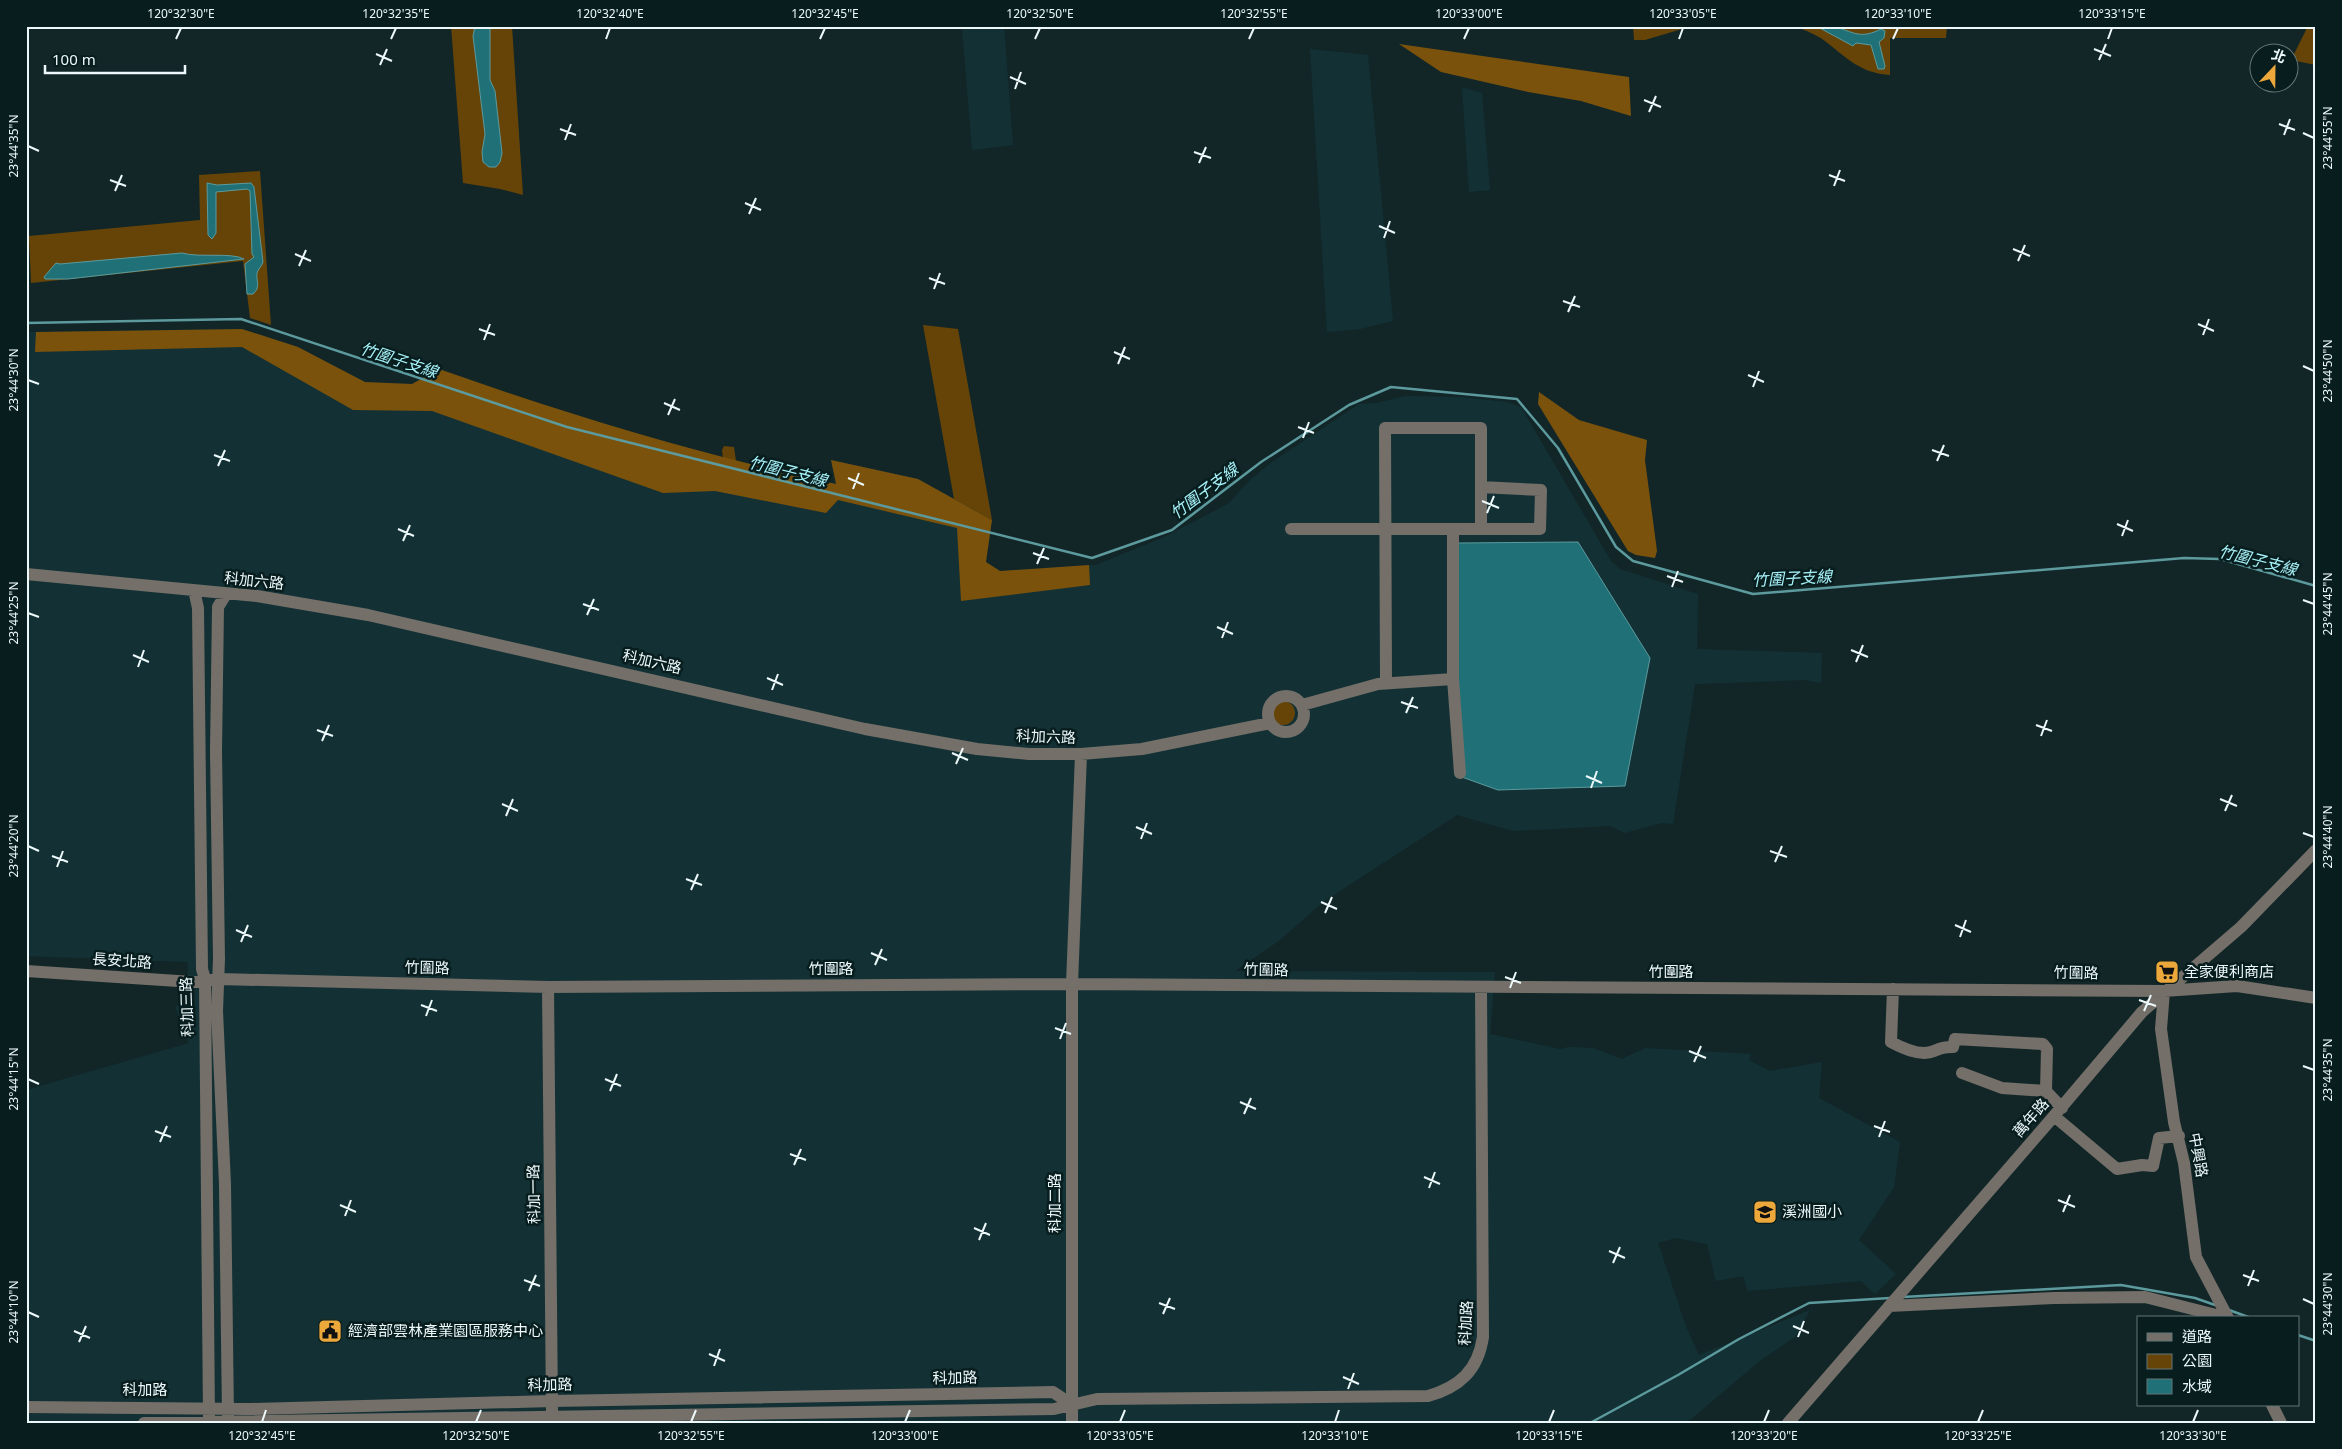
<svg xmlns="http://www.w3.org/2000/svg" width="2342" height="1449" viewBox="0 0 2342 1449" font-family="'Noto Sans','Noto Sans TC',sans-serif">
	<rect width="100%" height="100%" fill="#122628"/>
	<!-- built -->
	<path fill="#133134" d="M962,26H1004L1013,145L972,150Z
		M1310,49L1368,55L1393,321L1360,329L1327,332Z
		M1462,87L1482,93L1490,190L1469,192Z
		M242,329L298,347L365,382L412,384L439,369L511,395L690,451L836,484L831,460L918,479L992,520L986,562L1000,571L1096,565L1164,537L1228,504L1250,480L1272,462L1359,404L1377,403L1405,396L1461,397L1507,402L1521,407L1611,561L1620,569L1698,594L1697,649L1822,653L1821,683L1805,680L1695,684L1673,824L1661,823L1625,833L1610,826L1513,831L1457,815L1323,902L1280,940L1235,971L1495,972L1490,1034L1560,1049L1568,1047L1593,1048L1622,1059L1645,1048L1751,1054L1749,1060L1770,1071L1822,1062L1819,1098L1900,1142L1894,1187L1859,1240L1896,1274L1875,1294L1861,1281L1748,1291L1743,1276L1716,1281L1707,1244L1676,1238L1658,1243L1686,1327L1699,1355L1810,1310L1795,1337L1761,1360L1690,1420L1680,1423H26V1090L189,1043L175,1006H193V997L187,992L188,962L26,956V332Z"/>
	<!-- green -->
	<path fill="#664407" d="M451,26H512L523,195L500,189L463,183Z
		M1633,26H1692L1645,40H1634Z
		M1796,26H1947L1946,38H1890V75C1860,73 1847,58 1825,41C1816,34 1805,31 1796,26Z
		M2308,26H2316V65L2291,60Z
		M260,171L271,325L250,318L243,261L31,283L29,236L200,220L199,175Z
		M923,325L958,329L992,520L954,499Z
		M724,446L734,447L736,461L723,458L722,450Z
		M1271 713a12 12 0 1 1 24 0a12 12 0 1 1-24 0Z"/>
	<!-- forest -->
	<path fill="#7a520c" d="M1399,44L1629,77L1631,116L1581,101L1528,92L1441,72Z
		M242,329L298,347L365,382L412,384L439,369C569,415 701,455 836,484L831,460L918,479L992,520L986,562L1000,571L1089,565L1090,585L961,601L957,528L838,500L826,513L715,491L663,493L432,411L353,410L242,347L35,352L36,332Z
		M1539,392L1579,420L1647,440L1645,460L1657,551L1655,558L1636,555L1628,551L1538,404Z"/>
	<!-- water -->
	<path fill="#1f7177" stroke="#5c9a9e" d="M475,26H490V80L495,91L502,153L500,162L496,167H489L483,162L482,152L485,134L473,36Z
		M1816,26C1822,26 1830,25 1836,27C1855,33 1861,39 1881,29L1885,31L1884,38L1879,42L1885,66L1884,69H1878L1871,45L1856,43L1853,46Z
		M207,183L217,185L251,183L254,187L263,262C262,266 258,269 257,273C256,282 261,287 253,294H247L245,264L254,257L252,254L250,191L247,189L216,192V233L212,239L208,235Z
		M182,253C200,258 231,252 244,259L68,279H45L44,277L56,263L60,264Z
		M1578,542L1650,658L1625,786L1498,790L1459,776L1456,543Z"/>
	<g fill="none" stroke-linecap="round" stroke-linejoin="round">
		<!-- stream -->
		<path stroke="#5c9a9e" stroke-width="2.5" d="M26,323L241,319L567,427L1092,558L1172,530L1261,462L1349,405L1391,387L1517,399L1558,448L1616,547L1633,561L1753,594L2184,558L2220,559L2316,586
			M1903,1297L2121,1285L2195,1298L2215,1305
			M2229,1310L2251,1318
			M2298,1335L2316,1341
			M1590,1423L1678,1375L1739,1339L1809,1303L1890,1298"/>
		<!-- minor -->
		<path stroke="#746f69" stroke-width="12" d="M1291,529H1540L1541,490L1481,487
			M1453,529V679L1460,773
			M26,574L257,596L368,615L865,729L977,749L1029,754H1081L1142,749L1270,723
			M194,590L198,608L202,969L205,979L209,1417
			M226,594L218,607L216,751L219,959L217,1011L225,1184L228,1417
			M1386,683L1385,428H1481V529
			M1268 714a18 18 0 1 1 36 0a18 18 0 1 1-36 0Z
			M1302,705L1378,684L1453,679
			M26,971L193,982L219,979L548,987L1072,984L2164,991L2237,986L2316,998
			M548,987L552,1410
			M1893,989L1891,1042C1902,1048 1921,1057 1934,1051C1941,1048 1944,1047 1953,1047L1955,1039L2043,1044L2047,1049L2046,1091L2062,1108
			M2164,991L2161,1029L2174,1122L2184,1163L2196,1257L2228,1318
			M1962,1073L2002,1088L2046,1091
			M2054,1116L2117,1169L2142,1165L2153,1166L2159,1138L2179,1136
			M1889,1306L2054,1298L2145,1297L2228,1318
			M2272,1405L2281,1423
			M26,1407L250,1409L552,1401L1053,1392L1071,1404
			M144,1423L1054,1409L1097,1399L1428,1396C1460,1387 1478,1370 1483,1337L1481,988
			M1072,1423V984L1081,754
			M1788,1423L2054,1116L2142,1012L2241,927L2316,850"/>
	</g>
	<!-- ticks -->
	<path fill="none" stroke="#ecf8f9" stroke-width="2" d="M176,39L181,28M391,39L396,28M606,39L610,28M820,39L825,28M1035,39L1040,28M1249,39L1254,28M1464,39L1469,28M1679,39L1683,28M1893,39L1898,28M2108,39L2112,28M2094,49L2111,56M376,54L392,61M2099,60L2106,44M380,65L387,49M1010,77L1026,84M1015,89L1021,72M1644,100L1661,107M1649,112L1656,96M2279,124L2295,130M560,129L576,135M2303,133L2314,138M2284,135L2290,119M565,140L571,124M28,146L39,151M1194,152L1211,158M1199,163L1206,147M1829,175L1845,181M110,180L126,186M1834,186L1840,170M115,191L122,175M745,203L761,210M749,214L756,198M1379,226L1395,233M1384,238L1390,221M2013,249L2030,256M295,254L311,261M2018,261L2025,245M299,266L306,250M929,278L945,284M934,289L940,273M1563,301L1580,307M1568,312L1575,296M2198,324L2214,331M479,329L495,335M2203,335L2209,319M484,340L490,324M1114,352L1130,359M1118,364L1125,347M2303,366L2314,371M1748,375L1764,382M28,380L39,384M1753,387L1759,371M664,403L680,410M668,415L675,399M1298,427L1314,433M1303,438L1309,422M1932,450L1949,456M214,455L230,461M1937,461L1944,445M218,466L225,450M848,478L864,485M853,489L859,473M1482,501L1499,508M1487,513L1494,496M2117,524L2133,531M398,529L414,536M2122,536L2128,520M403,541L410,525M1033,553L1049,559M1037,564L1044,548M1667,576L1683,582M1672,587L1678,571M2303,600L2314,604M583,604L599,610M28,613L39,617M587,615L594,599M1217,627L1233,634M1222,638L1228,622M1851,650L1868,657M133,655L149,662M1856,662L1863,645M138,667L144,650M767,678L783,685M772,690L778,674M1401,702L1418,708M1406,713L1413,697M2036,725L2052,731M317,730L333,736M2041,736L2047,720M322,741L329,725M952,753L968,760M956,764L963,748M1586,776L1602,783M1591,788L1597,771M2220,799L2237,806M502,804L518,811M2225,811L2232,795M506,816L513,799M1136,827L1152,834M2303,833L2314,837M1141,839L1147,823M28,846L39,851M1770,851L1787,857M52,856L68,862M1775,862L1782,846M57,867L63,851M686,879L702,885M691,890L698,874M1321,902L1337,909M1325,913L1332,897M1955,925L1971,932M236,930L252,937M1960,937L1966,920M241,942L248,925M871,953L887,960M875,965L882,949M1505,977L1521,983M1510,988L1516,972M2139,1000L2156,1006M421,1005L437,1011M2144,1011L2151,995M426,1016L432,1000M1055,1028L1071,1034M1060,1039L1066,1023M1689,1051L1706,1058M1694,1062L1701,1046M2303,1066L2314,1070M28,1079L39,1084M605,1079L621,1086M610,1091L617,1074M1240,1102L1256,1109M1244,1114L1251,1098M1874,1126L1890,1132M155,1131L171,1137M1879,1137L1885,1121M160,1142L167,1126M790,1154L806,1160M794,1165L801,1149M1424,1177L1440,1184M1429,1188L1435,1172M2058,1200L2075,1207M340,1205L356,1212M2063,1212L2070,1195M345,1216L351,1200M974,1228L990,1235M979,1240L986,1223M1609,1251L1625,1258M1613,1263L1620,1247M2243,1275L2259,1281M524,1280L540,1286M2248,1286L2254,1270M529,1291L536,1275M2303,1299L2314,1304M1159,1303L1175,1309M28,1312L39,1317M1163,1314L1170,1298M1793,1326L1809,1333M74,1331L90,1338M1798,1337L1804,1321M79,1342L86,1326M709,1354L725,1361M714,1366L720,1349M1343,1377L1359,1384M1348,1389L1354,1373M262,1422L266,1410M476,1422L481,1410M691,1422L696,1410M905,1422L910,1410M1120,1422L1125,1410M1335,1422L1339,1410M1549,1422L1554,1410M1764,1422L1769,1410M1978,1422L1983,1410M2193,1422L2198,1410"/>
	<!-- icons -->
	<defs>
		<g id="supermarket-square" transform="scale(1.25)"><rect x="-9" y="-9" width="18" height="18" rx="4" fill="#eda83b" stroke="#081d1e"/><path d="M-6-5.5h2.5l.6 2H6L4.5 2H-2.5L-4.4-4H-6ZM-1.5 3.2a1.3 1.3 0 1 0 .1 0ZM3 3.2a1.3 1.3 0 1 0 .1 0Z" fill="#111"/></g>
		<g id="school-square" transform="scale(1.25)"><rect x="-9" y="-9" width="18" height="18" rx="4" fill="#eda83b" stroke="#081d1e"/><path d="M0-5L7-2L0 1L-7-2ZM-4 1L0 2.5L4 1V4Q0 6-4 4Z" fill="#111"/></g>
		<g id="civic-square" transform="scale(1.25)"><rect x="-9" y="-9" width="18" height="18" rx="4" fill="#eda83b" stroke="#081d1e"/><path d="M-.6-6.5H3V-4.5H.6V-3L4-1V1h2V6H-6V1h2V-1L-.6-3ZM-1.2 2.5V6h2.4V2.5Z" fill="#111"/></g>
	</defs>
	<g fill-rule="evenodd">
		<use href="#supermarket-square" x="2167" y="972"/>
		<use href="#school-square" x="1765" y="1212"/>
		<use href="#civic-square" x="330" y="1331"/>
	</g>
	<g text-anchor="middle" stroke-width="5" stroke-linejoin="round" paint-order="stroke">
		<!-- street labels -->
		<g font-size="15" fill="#ecf8f9" stroke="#081d1e">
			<text transform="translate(254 581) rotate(6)" y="5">科加六路</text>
			<text transform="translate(652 662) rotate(13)" y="5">科加六路</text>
			<text transform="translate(1046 737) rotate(2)" y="5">科加六路</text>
			<text transform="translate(122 961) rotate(4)" y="5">長安北路</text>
			<text transform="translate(427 968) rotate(1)" y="5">竹圍路</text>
			<text x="831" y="974">竹圍路</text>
			<text transform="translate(1266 970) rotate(1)" y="5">竹圍路</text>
			<text x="1671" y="977">竹圍路</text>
			<text transform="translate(2076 973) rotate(1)" y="5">竹圍路</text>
			<text transform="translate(187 1007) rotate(-92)" y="5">科加三路</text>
			<text transform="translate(2031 1118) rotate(-49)" y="5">萬年路</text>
			<text transform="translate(2198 1155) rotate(80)" y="5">中興路</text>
			<text transform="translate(534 1194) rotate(-91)" y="5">科加一路</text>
			<text transform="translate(1055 1203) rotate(-90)" y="5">科加二路</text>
			<text transform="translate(1466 1323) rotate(-87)" y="5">科加路</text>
			<text transform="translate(955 1378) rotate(-1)" y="5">科加路</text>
			<text transform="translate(550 1385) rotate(-1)" y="5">科加路</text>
			<text x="145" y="1395">科加路</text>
		</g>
		<!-- poi labels -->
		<g font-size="15" fill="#ecf8f9" stroke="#081d1e" text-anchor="start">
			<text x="2184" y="977">全家便利商店</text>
			<text x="1782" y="1217">溪洲國小</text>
			<text x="348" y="1336">經濟部雲林產業園區服務中心</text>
		</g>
		<!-- water labels -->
		<g font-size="16" font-style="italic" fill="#a7f3fa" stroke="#081d1e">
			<text transform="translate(399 360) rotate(18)" y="6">竹圍子支線</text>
			<text transform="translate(788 471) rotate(14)" y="6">竹圍子支線</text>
			<text transform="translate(1204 491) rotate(-37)" y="6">竹圍子支線</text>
			<text transform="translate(2258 560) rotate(14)" y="6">竹圍子支線</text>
			<text transform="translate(1792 578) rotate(-3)" y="6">竹圍子支線</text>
		</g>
	</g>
	<!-- border -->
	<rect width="2342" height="1449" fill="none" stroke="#081d1e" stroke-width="55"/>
	<!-- legend -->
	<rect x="2137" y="1316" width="162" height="90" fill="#081d1e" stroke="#637576"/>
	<rect x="2147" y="1333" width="25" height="8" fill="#746f69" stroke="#637576"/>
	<text x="2182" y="1342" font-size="15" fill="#ecf8f9">道路</text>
	<rect x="2147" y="1354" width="25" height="15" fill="#664407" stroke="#637576"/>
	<text x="2182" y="1366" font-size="15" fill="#ecf8f9">公園</text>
	<rect x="2147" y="1379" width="25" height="15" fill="#1f7177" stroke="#637576"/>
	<text x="2182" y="1392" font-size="15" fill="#ecf8f9">水域</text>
	<!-- north arrow -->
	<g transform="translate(2274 68) rotate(22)"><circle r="24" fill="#081d1e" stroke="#637576"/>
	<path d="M0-4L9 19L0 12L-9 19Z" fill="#eda83b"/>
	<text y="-8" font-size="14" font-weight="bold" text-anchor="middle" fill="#ecf8f9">北</text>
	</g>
	<!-- scale -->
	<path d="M45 65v8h140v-8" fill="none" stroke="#ecf8f9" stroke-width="2.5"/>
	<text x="52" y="65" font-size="15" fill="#ecf8f9" stroke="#081d1e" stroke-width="4" paint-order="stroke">100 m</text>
	<rect x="28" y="28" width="2286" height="1394" fill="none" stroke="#ecf8f9" stroke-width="2"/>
	<g font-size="12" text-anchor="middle" fill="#ecf8f9">
		<text x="181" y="18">120°32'30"E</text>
		<text x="396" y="18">120°32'35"E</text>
		<text x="610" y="18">120°32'40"E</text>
		<text x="825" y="18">120°32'45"E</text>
		<text x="1040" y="18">120°32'50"E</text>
		<text x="1254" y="18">120°32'55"E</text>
		<text x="1469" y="18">120°33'00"E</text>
		<text x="1683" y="18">120°33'05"E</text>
		<text x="1898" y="18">120°33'10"E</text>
		<text x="2112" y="18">120°33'15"E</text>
		<text transform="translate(2328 138) rotate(-90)" y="4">23°44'55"N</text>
		<text transform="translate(14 146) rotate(-90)" y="4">23°44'35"N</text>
		<text transform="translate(2328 371) rotate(-90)" y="4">23°44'50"N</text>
		<text transform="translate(14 380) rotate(-90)" y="4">23°44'30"N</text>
		<text transform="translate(2328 604) rotate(-90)" y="4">23°44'45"N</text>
		<text transform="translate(14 613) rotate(-90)" y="4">23°44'25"N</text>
		<text transform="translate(2328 837) rotate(-90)" y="4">23°44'40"N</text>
		<text transform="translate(14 846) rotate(-90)" y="4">23°44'20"N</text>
		<text transform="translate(2328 1070) rotate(-90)" y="4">23°44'35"N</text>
		<text transform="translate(14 1079) rotate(-90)" y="4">23°44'15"N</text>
		<text transform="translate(2328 1304) rotate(-90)" y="4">23°44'30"N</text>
		<text transform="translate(14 1312) rotate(-90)" y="4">23°44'10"N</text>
		<text x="262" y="1440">120°32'45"E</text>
		<text x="476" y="1440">120°32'50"E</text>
		<text x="691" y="1440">120°32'55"E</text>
		<text x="905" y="1440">120°33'00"E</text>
		<text x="1120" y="1440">120°33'05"E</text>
		<text x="1335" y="1440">120°33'10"E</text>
		<text x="1549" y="1440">120°33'15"E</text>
		<text x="1764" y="1440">120°33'20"E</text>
		<text x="1978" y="1440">120°33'25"E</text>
		<text x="2193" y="1440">120°33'30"E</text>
	</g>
</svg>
